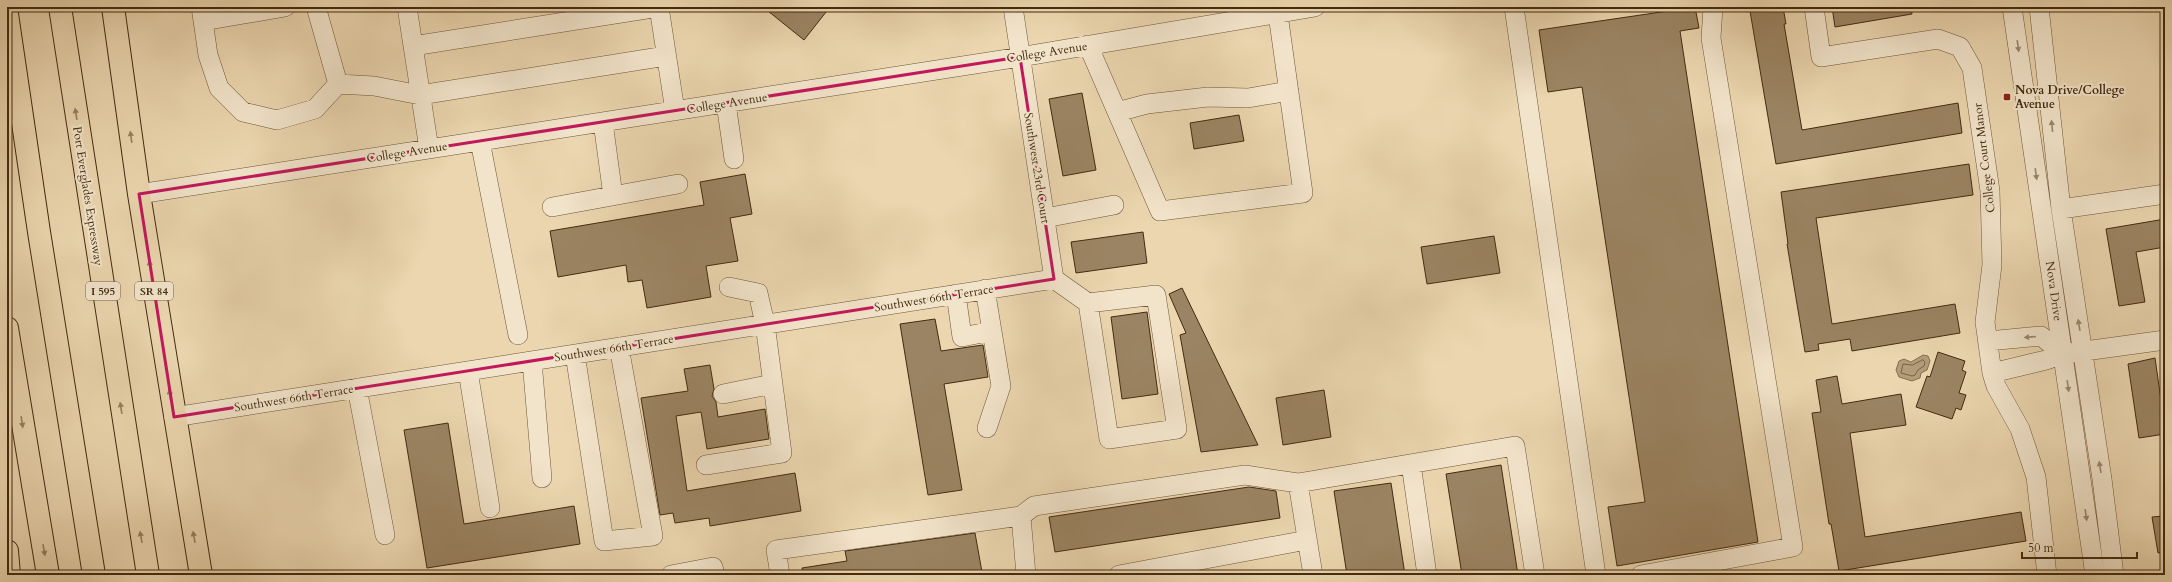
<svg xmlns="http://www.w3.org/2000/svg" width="2172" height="582" viewBox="0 0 2172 582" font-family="Cardo,serif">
	<rect width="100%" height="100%" fill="#ebd6af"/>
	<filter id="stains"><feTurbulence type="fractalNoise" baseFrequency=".005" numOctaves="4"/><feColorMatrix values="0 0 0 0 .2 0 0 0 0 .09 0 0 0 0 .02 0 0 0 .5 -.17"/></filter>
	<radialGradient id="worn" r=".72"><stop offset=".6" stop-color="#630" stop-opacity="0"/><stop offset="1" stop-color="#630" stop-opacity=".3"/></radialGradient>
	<!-- water -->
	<path fill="#b29c79" stroke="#866f4f" d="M1923,355L1928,356L1930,361L1927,370L1921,373L1920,378L1912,381L1899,377L1896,370L1899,361L1904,359L1911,362Z"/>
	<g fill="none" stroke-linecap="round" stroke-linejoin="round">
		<!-- shore -->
		<path stroke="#7b6444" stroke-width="1" d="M1923,360L1925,362L1924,366L1918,370L1915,375L1912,376L1901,373L1903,364L1912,365Z"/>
	</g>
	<!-- building -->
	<path fill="#9b8463" stroke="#442b10" d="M763,7H830L804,40Z
		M1695,7L1699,28L1680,31L1758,542L1617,566L1608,507L1645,502L1582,87L1548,92L1539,30Z
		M1783,7L1786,24H1784L1802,130L1958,103L1962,133L1776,164L1750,11Z
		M1832,7H1911L1912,14L1835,27Z
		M1082,93L1096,170L1063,176L1049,99Z
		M1239,115L1244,141L1194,149L1190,123Z
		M1969,164L1973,195L1816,218L1832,324L1955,304L1960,333L1852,351L1850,339L1818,344L1819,350L1805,352L1787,244H1788L1781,192Z
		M745,174L752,214L730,218L738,261L706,266L711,297L647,308L642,280L628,282L626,265L558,277L550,231L704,205L700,182Z
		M2165,219V247L2136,252L2145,302L2119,306L2106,229Z
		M1143,232L1147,263L1076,273L1071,242Z
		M1494,236L1500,273L1427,284L1421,247Z
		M1182,288L1258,445L1201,452L1180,335L1186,333L1169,294Z
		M1147,312L1158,394L1122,399L1111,317Z
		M935,319L941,351L983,345L988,377L944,384L962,490L928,495L900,324Z
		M1938,352L1965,361L1962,370L1966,372L1959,393L1966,395L1961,410L1956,408L1952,419L1916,407L1927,376L1930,377Z
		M2155,358L2162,407L2165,406V434L2139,438L2128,364Z
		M710,365L714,389L712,396L716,402L718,417L765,409L769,439L707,449L701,412L676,416L687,491L795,473L801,511L710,526L709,518L675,523L673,513L660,515L641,398L688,391L684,369Z
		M1837,376L1842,404L1901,394L1906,425L1850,433L1865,537L2021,512L2026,541L1839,571L1831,524H1829L1812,413L1821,412L1816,380Z
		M1324,390L1331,437L1283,445L1276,398Z
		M448,423L464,524L574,506L580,544L427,568L404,430Z
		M1501,465L1518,575H1462L1446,474Z
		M1391,483L1405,575H1347L1334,491Z
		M1249,487L1276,491L1280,518L1055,552L1049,517Z
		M2165,516V552L2158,553L2152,517Z
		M975,533L982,572L960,575H803L802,568L847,561L845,551Z"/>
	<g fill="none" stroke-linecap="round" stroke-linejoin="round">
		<!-- minor casing -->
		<g stroke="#6e5638" stroke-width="20">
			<path id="minor" d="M201,7L208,55L219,88L243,112L277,120L315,109L338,84
				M316,7L338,84
				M407,7L429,149
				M659,7L675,111
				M1013,7L1054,279
				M1514,7L1596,575
				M1814,7L1821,57L1938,39L1960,47L1972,68L1990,191L1992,265L1985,322L1992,373L1996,386L2020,429L2036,477L2047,575
				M2012,7L2095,575
				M2039,7L2061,209L2102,479L2114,575
				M203,21L285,7
				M1088,45L1160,211L1303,193L1277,7
				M413,46L659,7
				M338,84L374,86L420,95L666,56
				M726,103L734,159
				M1117,112L1147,104L1208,97L1248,98L1289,91
				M603,122L613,196
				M480,141L518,335
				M139,194L1020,57L1315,7
				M552,207L678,184
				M2061,209L2165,194
				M1045,218L1114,205
				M1054,279L1088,303L1156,295L1177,429L1109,439L1088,303
				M985,289L1001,386L987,428
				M956,294L962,337L992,331
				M1988,341L2041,336L2063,354
				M575,354L604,541L653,536L619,347
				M532,361L542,478
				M468,371L490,508
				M1992,373L2046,360L2063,354L2165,340
				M357,388L385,535
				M723,394L773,384
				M174,417L1054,279
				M1411,464L1427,575
				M706,465L782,453L765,324L758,293L729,287
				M1298,483L1313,575
				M1021,516L1026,575
				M671,575L713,567L715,575
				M780,575L776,550L1021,516L1034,506L1245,475L1298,483L1515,446L1535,575
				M1119,575L1307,540
				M1641,575L1793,547L1711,38L1713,7"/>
		</g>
		<!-- major casing -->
		<g stroke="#442b10" stroke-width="24">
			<path id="major" d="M113,7L139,194L201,575"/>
		</g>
		<!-- highway casing -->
		<g stroke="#442b10" stroke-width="24">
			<path id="highway" d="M60,7L148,575
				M7,14L39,232L94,575
				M7,328L48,575
				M7,551L9,575"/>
		</g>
		<!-- minor -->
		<use href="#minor" stroke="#f2e4cb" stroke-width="19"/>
		<!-- major -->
		<use href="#major" stroke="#ebd6af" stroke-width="22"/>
		<!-- highway -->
		<use href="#highway" stroke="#ebd6af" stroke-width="22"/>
	</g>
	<!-- one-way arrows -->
	<defs><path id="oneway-solid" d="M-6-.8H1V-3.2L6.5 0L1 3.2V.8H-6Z"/></defs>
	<g fill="#9b886e">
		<use href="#oneway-solid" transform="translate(2018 46) rotate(82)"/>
		<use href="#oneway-solid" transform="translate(2052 126) rotate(-96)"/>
		<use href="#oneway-solid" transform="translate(2036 174) rotate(82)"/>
		<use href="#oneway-solid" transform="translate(2079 325) rotate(-99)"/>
		<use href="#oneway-solid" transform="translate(2030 337) rotate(175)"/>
		<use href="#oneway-solid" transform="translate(2068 386) rotate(82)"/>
		<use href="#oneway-solid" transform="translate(2100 467) rotate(-99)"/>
		<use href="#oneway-solid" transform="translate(2086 515) rotate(82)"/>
	</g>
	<g fill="#988060">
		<use href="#oneway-solid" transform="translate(76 114) rotate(-99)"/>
		<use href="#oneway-solid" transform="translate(131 137) rotate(-98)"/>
		<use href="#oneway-solid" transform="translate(150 266) rotate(-99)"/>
		<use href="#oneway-solid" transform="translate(170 395) rotate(-99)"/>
		<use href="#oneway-solid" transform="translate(121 408) rotate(-99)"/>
		<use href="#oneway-solid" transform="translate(22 422) rotate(81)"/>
		<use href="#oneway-solid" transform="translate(141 537) rotate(-100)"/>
		<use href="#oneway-solid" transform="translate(194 537) rotate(-100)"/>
		<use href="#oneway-solid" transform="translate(44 550) rotate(80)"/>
	</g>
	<!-- marked area -->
	<path fill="none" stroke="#c2185b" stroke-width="3" stroke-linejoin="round" d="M1020,57L1054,279L174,417L139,194Z"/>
	<!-- markers -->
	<rect fill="#8f2418" stroke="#f2e4cb" stroke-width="1.5" x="2003" y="93" width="8" height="8" rx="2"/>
	<g text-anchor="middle" stroke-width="4" stroke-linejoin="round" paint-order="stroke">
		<!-- shield labels -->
		<g fill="#f2e4cb" stroke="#786248" stroke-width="1">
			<rect x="86" y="282" width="34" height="18" rx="3"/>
			<rect x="135" y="282" width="38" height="18" rx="3"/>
		</g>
		<g font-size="11" font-weight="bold" fill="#442b10">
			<text x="103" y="295">I 595</text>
			<text x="154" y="295">SR 84</text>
		</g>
		<!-- street labels -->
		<g font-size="12" fill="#442b10" stroke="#f2e4cb">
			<text transform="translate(1047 52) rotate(-9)" y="4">College Avenue</text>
			<text transform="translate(727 103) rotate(-9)" y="4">College Avenue</text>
			<text transform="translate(407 152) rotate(-9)" y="4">College Avenue</text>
			<text transform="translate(1984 158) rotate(-97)" y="4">College Court Manor</text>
			<text transform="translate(1037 168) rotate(81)" y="4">Southwest 23rd Court</text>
			<text transform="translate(88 196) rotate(81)" y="4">Port Everglades Expressway</text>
			<text transform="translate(2054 291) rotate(82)" y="4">Nova Drive</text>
			<text transform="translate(934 298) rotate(-9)" y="4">Southwest 66th Terrace</text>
			<text transform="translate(614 348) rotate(-9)" y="4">Southwest 66th Terrace</text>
			<text transform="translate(294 398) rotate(-9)" y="4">Southwest 66th Terrace</text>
		</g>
		<!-- poi labels -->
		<g font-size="12" font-weight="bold" fill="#442b10" stroke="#f2e4cb" text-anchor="start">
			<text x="2015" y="94">Nova Drive/College<tspan x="2015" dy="14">Avenue</tspan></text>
		</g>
	</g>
	<!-- margin -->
	<rect width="2172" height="582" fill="none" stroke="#ebd6af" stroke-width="24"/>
	<rect x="8" y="8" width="2156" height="566" fill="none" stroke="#442b10" stroke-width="2"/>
	<rect x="12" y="12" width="2148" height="558" fill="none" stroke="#442b10"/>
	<!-- scale -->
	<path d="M2022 552v6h115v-6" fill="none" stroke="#442b10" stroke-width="2"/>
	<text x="2028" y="552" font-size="12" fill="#442b10" stroke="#f2e4cb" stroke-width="3" paint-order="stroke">50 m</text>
	<rect width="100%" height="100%" filter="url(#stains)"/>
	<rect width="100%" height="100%" fill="url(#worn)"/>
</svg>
